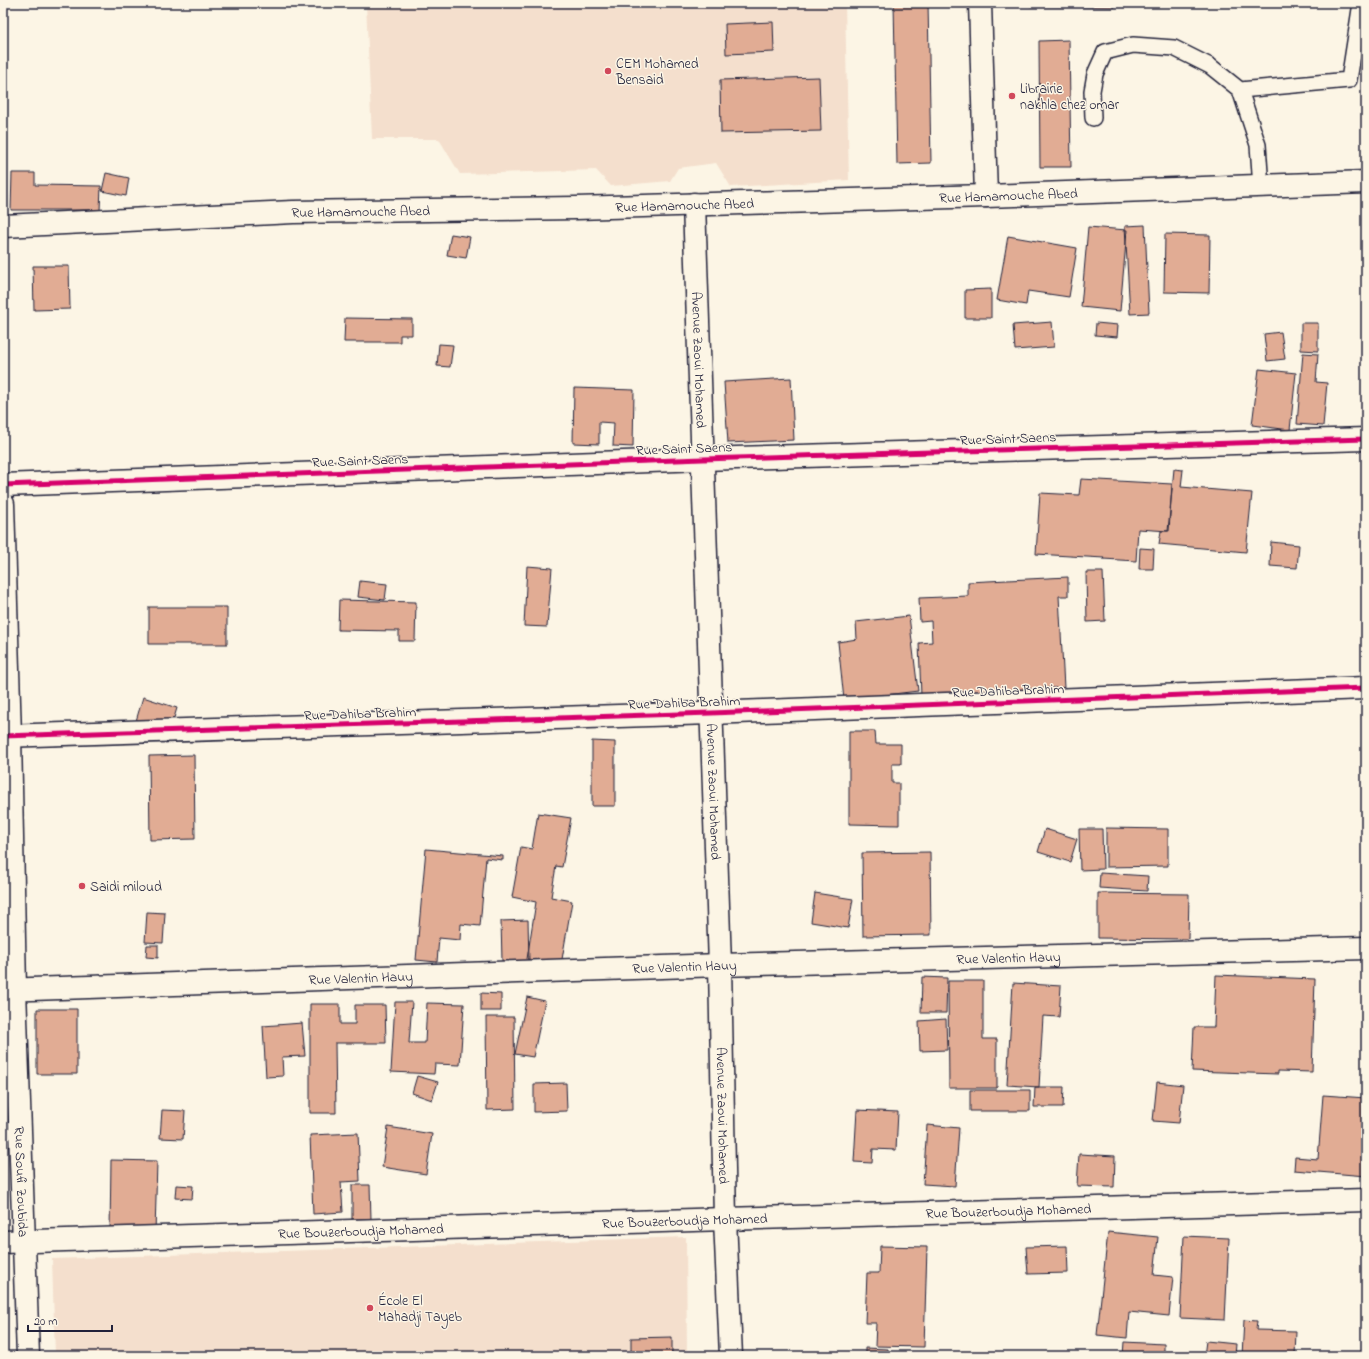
<svg xmlns="http://www.w3.org/2000/svg" width="1369" height="1359" viewBox="0 0 1369 1359" font-family="'Indie Flower',sans-serif">
	<rect width="100%" height="100%" fill="#fcf5e5"/>
	<filter id="ink" filterUnits="userSpaceOnUse"><feTurbulence type="fractalNoise" baseFrequency=".025" numOctaves="2"/><feDisplacementMap in="SourceGraphic" scale="8" xChannelSelector="R" yChannelSelector="G"/><feConvolveMatrix kernelMatrix="1 2 1 2 8 2 1 2 1" color-interpolation-filters="sRGB"/></filter>
	<g filter="url(#ink)">
		<!-- built -->
		<path fill="#f4dfcd" d="M366,3H845L849,180L731,187L716,163L678,168L670,181L611,186L596,170L460,174L439,139H372Z
			M686,1237L687,1356H55L52,1259Z"/>
		<!-- building -->
		<path fill="#e1ac94" stroke="#22223b" d="M894,3H928L931,163L897,164Z
			M1030,3H1115V7L1030,6Z
			M773,22L774,52L726,54L725,24Z
			M1069,40L1071,167H1040L1039,41Z
			M819,77L821,131L721,133L720,80Z
			M12,173H35V185L101,186L100,210H11Z
			M106,173L129,178L126,196L102,191Z
			M1145,225L1149,313L1130,314L1125,226Z
			M1088,227L1127,230L1120,311L1081,307Z
			M451,234L470,237L466,258L447,255Z
			M1165,234L1210,235L1209,293L1164,292Z
			M1008,236L1077,248L1069,297L1028,291L1026,305L997,300Z
			M33,266H69L70,309L34,310Z
			M991,289V318H965V290Z
			M345,318L412,319V335H400V342H344Z
			M1052,322L1054,347L1015,350L1013,325Z
			M1096,323L1118,325L1117,337L1095,335Z
			M1301,323H1318V351L1301,350Z
			M1281,332L1285,359L1267,361L1264,334Z
			M439,344L453,345L450,367L437,366Z
			M1303,353L1318,354L1316,382L1327,383L1323,426L1297,424Z
			M1259,369L1296,373L1290,430L1252,425Z
			M791,378L794,440L728,443L724,382Z
			M574,388L634,390L633,447L613,446L614,423L599,422V444L573,443Z
			M1174,469L1183,470L1181,487L1252,493L1246,552L1159,544L1161,531H1168Z
			M1081,479L1172,484L1169,531L1138,529L1136,561L1103,559L1104,558L1036,554L1040,493L1079,495Z
			M1271,542L1299,545L1297,568L1270,566Z
			M1140,548L1154,549L1153,569H1139Z
			M527,566L552,568L547,627L524,626Z
			M1086,572H1103L1105,621L1087,622Z
			M1068,577V596H1059L1064,688L921,696L919,643L932,642L931,621L920,622L919,598L968,596V582Z
			M360,581L387,584L385,600L358,597Z
			M339,600L416,602L415,641H399V631L338,630Z
			M149,607H227V644H149Z
			M909,616L918,691L844,700L838,642L857,639L856,622Z
			M143,697L177,708L170,731L136,721Z
			M849,731H875L876,744H901V764H892V783H899V825L849,824Z
			M592,741L615,742V806H592Z
			M194,755L195,839L150,840L149,756Z
			M538,813L571,818L562,867L556,866L551,897L572,901L561,965L527,959L536,902L512,897L521,847L532,849Z
			M1106,828L1168,829V866L1106,867Z
			M1045,829L1077,839L1070,862L1038,852Z
			M1079,829H1102L1103,869L1080,870Z
			M426,849L503,856V860L486,858L480,926L461,924L460,940L439,938L437,962L416,960Z
			M930,852L931,935L863,936L862,853Z
			M1100,873L1148,876L1147,891L1099,888Z
			M815,893L853,899L848,928L811,922Z
			M1098,893L1189,894L1188,939L1098,938Z
			M147,912L165,913L163,943L145,942Z
			M528,920L529,961H502L501,921Z
			M147,945H158V958L146,957Z
			M1216,975L1315,979L1312,1072L1278,1071V1074L1192,1071L1194,1027H1214Z
			M922,977L947,978L946,1013H921Z
			M948,981H983V1039H997V1088H949Z
			M1013,983L1061,986L1059,1017L1043,1016L1039,1087L1007,1085Z
			M481,993L501,994V1011H481Z
			M527,997L545,1001L533,1057L515,1054Z
			M395,1002H412L409,1043H425L427,1003L464,1004L460,1065L435,1064L434,1074L391,1072Z
			M310,1004H340V1024H355V1005H385L386,1043H335L336,1113H310Z
			M37,1009H77V1074H37Z
			M486,1017H514L515,1109L487,1110Z
			M946,1019L947,1050L920,1051L919,1021Z
			M302,1023L305,1056L282,1057L283,1076L266,1077L263,1026Z
			M417,1076L438,1082L432,1100L412,1093Z
			M1157,1082L1183,1085L1179,1123L1153,1121Z
			M566,1083L567,1111L534,1112V1084Z
			M1035,1087H1064L1063,1107H1034Z
			M970,1090H1030V1111H970Z
			M1323,1095L1366,1098V1176L1294,1170L1295,1157L1318,1159Z
			M162,1110L185,1111L183,1139L160,1138Z
			M857,1110L898,1112L896,1150L873,1149L872,1163L854,1162Z
			M927,1125L959,1128L955,1186L923,1184Z
			M388,1127L432,1134L426,1174L382,1167Z
			M358,1133L360,1181L341,1182L343,1212L313,1214L310,1135Z
			M1079,1154L1115,1156L1114,1187L1077,1186Z
			M111,1160L157,1161L155,1233L110,1232Z
			M176,1185L193,1186L192,1199L175,1198Z
			M352,1185H370L371,1219H352Z
			M1108,1232L1158,1237L1154,1275L1173,1277L1169,1316L1129,1312L1127,1338L1097,1335Z
			M1184,1236L1229,1238L1225,1320L1180,1318Z
			M880,1246L927,1247L924,1347L875,1346L876,1323H865L867,1273H879Z
			M1067,1246L1068,1273L1028,1274L1026,1247Z
			M1244,1320L1257,1321L1256,1330L1296,1331L1295,1356H1242Z
			M672,1337V1356H631V1338Z
			M1206,1341L1236,1344L1235,1356H1204Z
			M1124,1342L1164,1344V1356H1123Z
			M865,1348L888,1349V1356H865Z"/>
		<g fill="none" stroke-linecap="round" stroke-linejoin="round">
			<!-- service casing -->
			<g stroke="#22223b" stroke-width="18">
				<path id="service" d="M1240,90L1349,80L1361,3
					M1093,118L1092,91L1095,74L1105,52L1133,45L1174,48L1210,66L1240,90L1258,145L1261,187"/>
			</g>
			<!-- minor casing -->
			<g stroke="#22223b" stroke-width="25">
				<g id="minor">
					<path d="M980,3L986,196"/>
					<path id="s1" d="M694,204L720,965L725,1219L731,1356"/>
					<path d="M3,485L703,459L1366,439"/>
					<path d="M3,736L711,713L1366,688"/>
					<path id="s2" d="M3,990L720,965L1366,948"/>
					<path id="s3" d="M3,1242L725,1219L1366,1200"/>
				</g>
			</g>
			<!-- tertiary casing -->
			<g stroke="#22223b" stroke-width="25">
				<g id="tertiary">
					<path id="s4" d="M3,504L10,736L15,990L28,1356"/>
				</g>
			</g>
			<!-- secondary casing -->
			<g stroke="#22223b" stroke-width="25">
				<g id="secondary">
					<path id="s5" d="M3,226L293,212L576,208L986,196L1366,182"/>
				</g>
			</g>
			<!-- service -->
			<use href="#service" stroke="#fcf5e5" stroke-width="15"/>
			<!-- minor -->
			<use href="#minor" stroke="#fcf5e5" stroke-width="22"/>
			<!-- tertiary -->
			<use href="#tertiary" stroke="#fcf5e5" stroke-width="22"/>
			<!-- secondary -->
			<use href="#secondary" stroke="#fcf5e5" stroke-width="22"/>
			<!-- cycleway casing -->
			<g stroke="#fcf5e5" stroke-width="8">
				<path id="cycleway" d="M3,485L703,459L1366,439
					M3,736L711,713L1366,688"/>
			</g>
			<!-- cycleway -->
			<use href="#cycleway" stroke="#d6006c" stroke-width="5"/>
		</g>
	</g>
	<!-- markers -->
	<g fill="#d1495b" stroke="#fcf5e5" stroke-width="1.5">
		<circle cx="608" cy="71" r="4"/>
		<circle cx="1012" cy="96" r="4"/>
		<circle cx="82" cy="886" r="4"/>
		<circle cx="370" cy="1308" r="4"/>
	</g>
	<g text-anchor="middle" stroke-width="3" stroke-linejoin="round" paint-order="stroke">
		<!-- poi labels -->
		<g font-size="14" fill="#22223b" stroke="#fcf5e5" text-anchor="start">
			<text x="616" y="68">CEM Mohamed<tspan x="616" dy="16">Bensaid</tspan></text>
			<text x="1020" y="93">Librairie<tspan x="1020" dy="16">nakhla chez omar</tspan></text>
			<text x="90" y="891">Saidi miloud</text>
			<text x="378" y="1305">École El<tspan x="378" dy="16">Mahadji Tayeb</tspan></text>
		</g>
		<!-- street labels -->
		<g font-size="14" fill="#22223b" stroke="#fcf5e5">
			<text dy="5" stroke="none"><textPath href="#s5" startOffset="1006">Rue Hamamouche Abed</textPath></text>
			<text dy="5" stroke="none"><textPath href="#s5" startOffset="682">Rue Hamamouche Abed</textPath></text>
			<text dy="5" stroke="none"><textPath href="#s5" startOffset="358">Rue Hamamouche Abed</textPath></text>
			<text dy="5" stroke="none"><textPath href="#s1" startOffset="156">Avenue Zaoui Mohamed</textPath></text>
			<text transform="translate(1008 438) rotate(-2)" y="5">Rue Saint Saens</text>
			<text transform="translate(684 448) rotate(-2)" y="5">Rue Saint Saens</text>
			<text transform="translate(360 460) rotate(-2)" y="5">Rue Saint Saens</text>
			<text transform="translate(1008 690) rotate(-2)" y="5">Rue Dahiba Brahim</text>
			<text transform="translate(684 702) rotate(-2)" y="5">Rue Dahiba Brahim</text>
			<text transform="translate(360 713) rotate(-2)" y="5">Rue Dahiba Brahim</text>
			<text dy="5" stroke="none"><textPath href="#s1" startOffset="588">Avenue Zaoui Mohamed</textPath></text>
			<text dy="5" stroke="none"><textPath href="#s2" startOffset="1006">Rue Valentin Hauy</textPath></text>
			<text dy="5" stroke="none"><textPath href="#s2" startOffset="682">Rue Valentin Hauy</textPath></text>
			<text dy="5" stroke="none"><textPath href="#s2" startOffset="358">Rue Valentin Hauy</textPath></text>
			<text dy="5" stroke="none"><textPath href="#s1" startOffset="912">Avenue Zaoui Mohamed</textPath></text>
			<text dy="5" stroke="none"><textPath href="#s4" startOffset="678">Rue Soufi Zoubida</textPath></text>
			<text dy="5" stroke="none"><textPath href="#s3" startOffset="1006">Rue Bouzerboudja Mohamed</textPath></text>
			<text dy="5" stroke="none"><textPath href="#s3" startOffset="682">Rue Bouzerboudja Mohamed</textPath></text>
			<text dy="5" stroke="none"><textPath href="#s3" startOffset="358">Rue Bouzerboudja Mohamed</textPath></text>
		</g>
	</g>
	<!-- margin -->
	<rect width="1369" height="1359" fill="none" stroke="#fcf5e5" stroke-width="16"/>
	<rect x="8" y="8" width="1353" height="1343" fill="none" stroke="#22223b" stroke-width="1.5" filter="url(#ink)"/>
	<!-- scale -->
	<path d="M28 1325v6h84v-6" fill="none" stroke="#22223b" stroke-width="2"/>
	<text x="34" y="1325" font-size="12" fill="#22223b" stroke="#fcf5e5" stroke-width="3" paint-order="stroke">20 m</text>
</svg>
